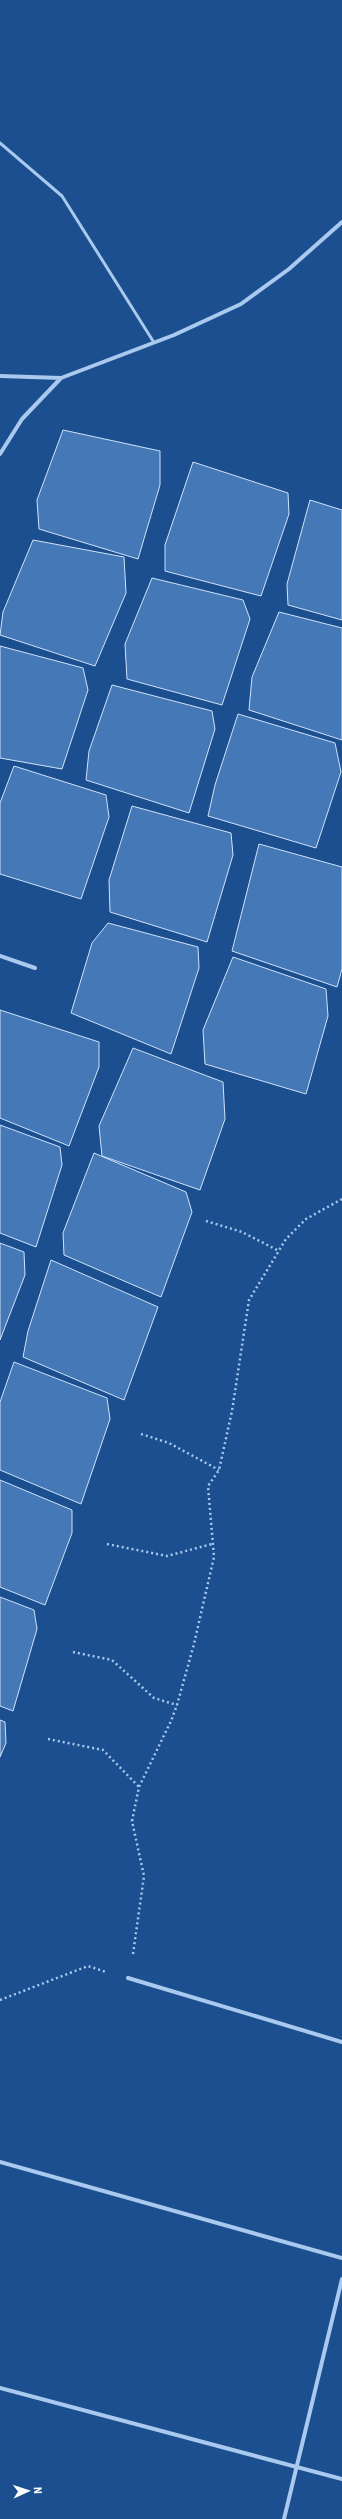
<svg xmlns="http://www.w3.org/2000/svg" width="342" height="2519" viewBox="0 0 342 2519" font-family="'Roboto Condensed',sans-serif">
	<rect width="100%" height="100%" fill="#1b4f8f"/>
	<!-- building -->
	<path fill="#4478b7" stroke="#cfe3fa" d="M63,430L160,451V485L138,559L39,529L37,500Z
		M193,462L288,493L289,514L261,596L165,571V545Z
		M310,500L342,510V620L288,605L287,584Z
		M33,540L124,557L126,593L95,666L0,635L3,612Z
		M152,578L243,600L250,619L222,705L127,679L125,644Z
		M279,612L342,628V740L249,710L252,677Z
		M0,646L83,668L88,690L62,769L0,758Z
		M112,685L212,711L215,729L189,813L86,780L89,751Z
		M238,714L335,743L341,772L316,848L208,816L215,785Z
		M14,766L106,795L109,817L81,899L0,874V803Z
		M132,806L231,833L233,855L207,942L110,912L109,880Z
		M259,844L342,867V969L337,987L232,951Z
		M108,923L198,947L199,968L171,1054L71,1013L92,943Z
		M233,957L326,989L328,1016L306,1094L205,1064L203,1030Z
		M0,1010L99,1042V1067L69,1146L0,1118Z
		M133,1048L223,1082L225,1119L200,1190L102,1156L99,1126Z
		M0,1125L60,1147L62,1165L36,1247L0,1233Z
		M94,1153L186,1192L192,1212L161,1297L64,1255L63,1233Z
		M0,1243L24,1252L25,1275L0,1340Z
		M51,1260L158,1307L124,1400L23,1357L28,1331Z
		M14,1362L107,1398L110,1419L81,1504L0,1470V1402Z
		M0,1480L72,1510V1533L45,1605L0,1587Z
		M0,1597L34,1610L37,1629L13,1711L0,1706Z
		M0,1720L5,1722L6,1743L0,1757Z"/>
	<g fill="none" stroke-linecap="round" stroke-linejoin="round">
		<!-- path -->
		<path stroke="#a9c9ee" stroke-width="2.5" stroke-dasharray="2 3" stroke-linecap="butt" d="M206,1221L242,1232L279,1251
			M141,1434L169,1443L219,1470
			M107,1544L167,1556L212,1544
			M73,1652L112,1660L154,1698L177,1705
			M48,1739L103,1750L139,1787
			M133,1954L144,1876L132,1821L139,1787L171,1721L177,1705L194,1644L214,1557L208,1486L219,1470L232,1411L249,1300L286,1239L306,1219L342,1199
			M0,2000L88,1966L106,1972"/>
		<!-- lane -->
		<path stroke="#a9c9ee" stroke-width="3" d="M0,143L62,196L153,341"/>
		<!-- street -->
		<path stroke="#a9c9ee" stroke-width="4" d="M0,376L61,378
			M0,454L22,419L61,378L174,335L241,304L289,269L342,222
			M0,956L35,968
			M128,1978L342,2042
			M0,2162L342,2258
			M0,2388L342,2479
			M284,2519L342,2279"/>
	</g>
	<!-- north arrow -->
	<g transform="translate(28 2491) rotate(87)" stroke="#1b4f8f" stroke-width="3" paint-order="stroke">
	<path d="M0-3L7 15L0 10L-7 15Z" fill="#ffffff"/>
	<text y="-6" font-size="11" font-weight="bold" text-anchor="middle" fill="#ffffff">N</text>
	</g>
</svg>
